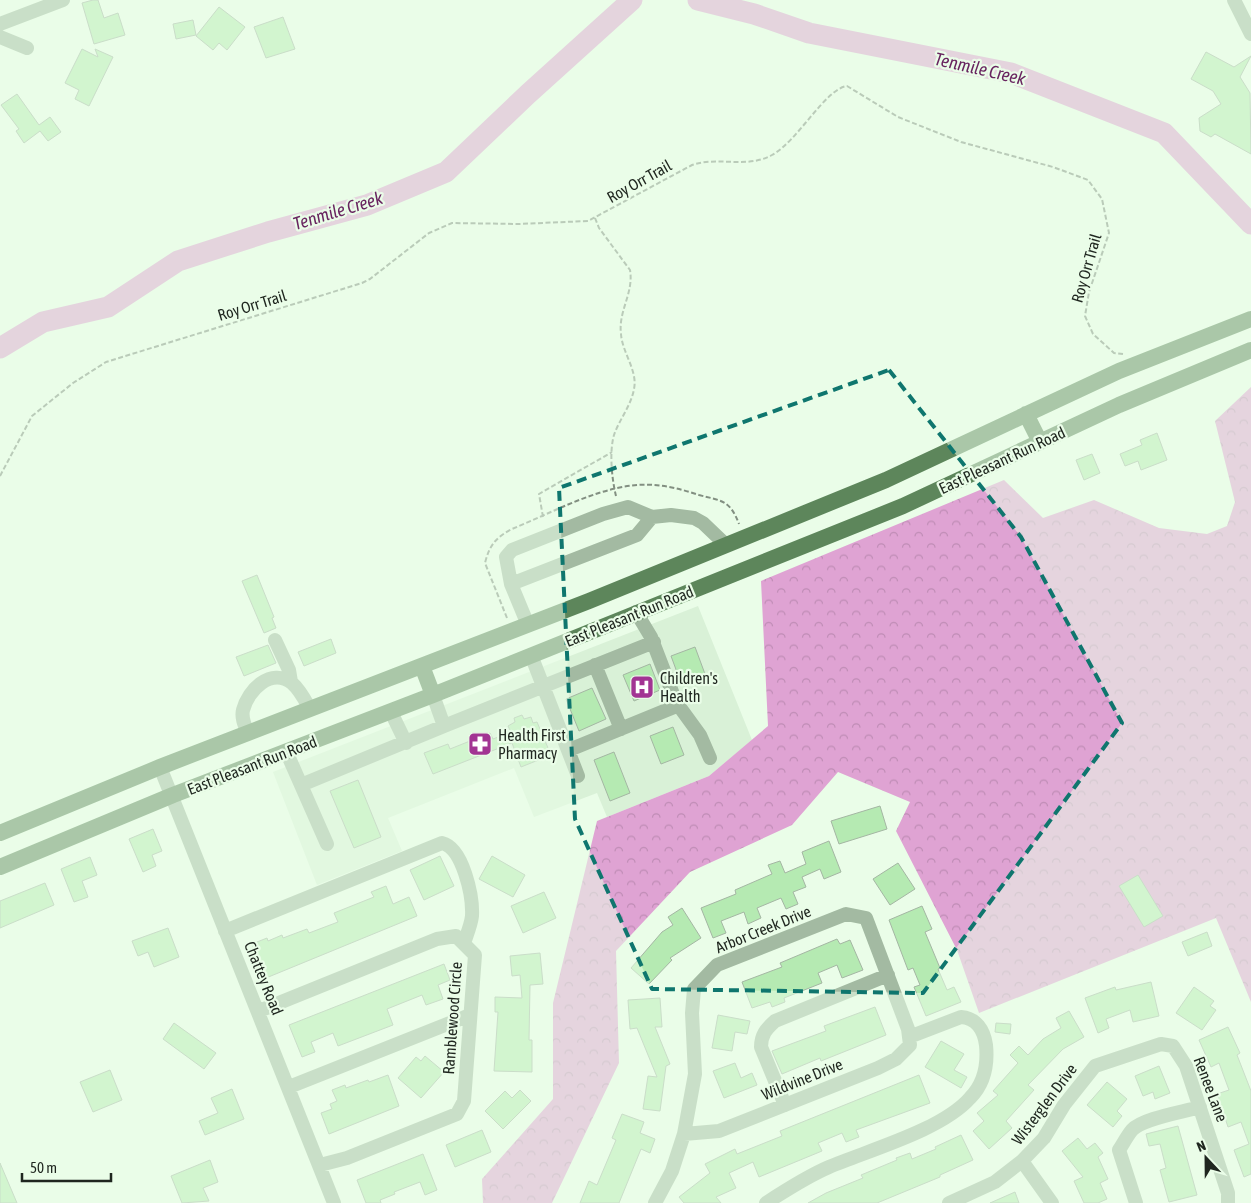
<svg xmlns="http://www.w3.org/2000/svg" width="1251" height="1203" viewBox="0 0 1251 1203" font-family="'Asap Condensed',sans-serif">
	<defs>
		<pattern id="forest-crowns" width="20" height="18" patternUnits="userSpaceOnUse" patternTransform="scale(1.25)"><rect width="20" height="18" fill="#dfa3d3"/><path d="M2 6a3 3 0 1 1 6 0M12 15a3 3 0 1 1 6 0" fill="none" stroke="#bf8cb5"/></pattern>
	</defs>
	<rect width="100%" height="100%" fill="#eafde8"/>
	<!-- built -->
	<path fill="#d9f1d7" d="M698,606L752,740L709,776L607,817L597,793L534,817L514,768L388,818L402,851L317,885L273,772Z"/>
	<!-- forest -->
	<path fill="url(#forest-crowns)" d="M1251,387V1002L1216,918L979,1013L957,950L896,831L910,802L838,772L792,825L690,872L616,951L619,1063L552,1203H483L482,1179L553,1099V1003L597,821L709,776L768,726L761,581L1004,480L1043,518L1094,500L1159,528L1207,534L1227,526L1235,502L1215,421Z"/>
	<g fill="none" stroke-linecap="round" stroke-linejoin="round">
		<!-- river -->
		<path stroke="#dda2d1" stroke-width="21" d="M698,0L754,14L809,33L1011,73L1164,133L1251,224
			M0,348L43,322L108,307L178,261L268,232L367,205L446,172L528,94L632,0"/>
	</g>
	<!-- building -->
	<path fill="#b5eab2" stroke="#a4b6a3" d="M93,0H98L104,18L118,13L125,35L94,44L82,3Z
		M219,7L245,27L227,50L219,43L213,50L196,36Z
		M283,17L295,49L266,58L254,27Z
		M193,20L196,35L176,39L173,24Z
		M82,49L98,57L95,49L113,57L89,106L75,99L79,90L65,83Z
		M1206,52L1234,67L1251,56L1240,77L1250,93L1251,154L1215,134L1211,137L1200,131L1199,118L1221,104L1213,91L1191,79Z
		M17,94L39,125L50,117L61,132L48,141L40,131L24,143L16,131L19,129L1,105Z
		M1157,433L1167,460L1141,470L1138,461L1125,466L1120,454L1142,445L1140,440Z
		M1092,454L1100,473L1084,480L1076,460Z
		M257,575L274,617L272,618L276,628L264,633L242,581Z
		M331,639L336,653L304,666L298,652Z
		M268,645L276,663L244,676L236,657Z
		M695,647L705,674L681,683L671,656Z
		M650,664L660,690L634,701L623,675Z
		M592,688L606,719L579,731L566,699Z
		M522,715L524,719L531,717L533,723L537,722L551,755L521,767L512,743L433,774L424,753L448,744L450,749L490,733L493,739L511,732L508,726L515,722L514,718Z
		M673,727L684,755L661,764L650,736Z
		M614,752L630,793L610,801L594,760Z
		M358,780L381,837L354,848L330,791Z
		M880,806L887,829L839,844L831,821Z
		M153,829L162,851L152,855L156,866L143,872L129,839Z
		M829,841L841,872L824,879L820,869L802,877L806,887L793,892L798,904L786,909L781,898L757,908L761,918L748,924L744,912L721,921L726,933L713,938L701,908L736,894L735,890L772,874L768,865L780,861L785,873L806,864L802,852Z
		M440,856L454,886L424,900L410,870Z
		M492,856L525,875L513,897L479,879Z
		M90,857L97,875L82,881L88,897L74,902L61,869Z
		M898,863L915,889L890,905L873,879Z
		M1138,875L1163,916L1144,927L1119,886Z
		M45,883L54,905L0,928V901Z
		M386,886L393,904L409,897L417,916L266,978L252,944L267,938L268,941L282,935L283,938L307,929L309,933L338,922L334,913L374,897L371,892Z
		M544,892L556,918L523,933L511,906Z
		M922,906L932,929L925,932L940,968L938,969L947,990L954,987L961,1002L926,1016L914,987L920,985L913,968L908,970L889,920Z
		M682,908L701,938L670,958L672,960L649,984L631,968L662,932L673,925L668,917Z
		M168,928L179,957L154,967L148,952L138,956L132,941Z
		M1207,932L1212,946L1188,956L1182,942Z
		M837,939L840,944L850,940L863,970L842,978L837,965L818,973L822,983L784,998L785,1002L772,1007L770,1002L752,1008L742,982L782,967L780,963Z
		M540,953L543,984L530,985L529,1040H532V1072L494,1071L498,1012H495V997L522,998L520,975L512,976L510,956Z
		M444,964L450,980L438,985L443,999L426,1005L422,995L387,1009L393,1025L338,1046L333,1033L311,1042L315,1052L302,1057L289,1025Z
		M1151,982L1159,1016L1133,1022L1130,1010L1106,1019L1109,1028L1098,1033L1085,998L1115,987L1116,990Z
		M1194,987L1214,1001L1210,1006L1216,1010L1202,1030L1176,1013Z
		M660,998L662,1027H655L670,1064L666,1066L660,1111L643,1109L648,1076L657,1077L637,1028L630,1029L628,1000Z
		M875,1007L886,1035L821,1061L820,1058L782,1074L772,1051L826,1031L824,1026Z
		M1069,1011L1084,1037L1063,1049L1028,1085L1034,1090L1006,1121L1012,1128L989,1149L973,1131L984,1121L977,1113L998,1095L993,1091L1018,1063L1010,1055L1019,1046L1028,1055L1043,1039L1061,1028L1056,1018Z
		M718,1015L750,1021L747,1034L735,1032L732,1051L712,1048Z
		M174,1023L216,1053L204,1069L163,1039Z
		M996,1023L1011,1024L1010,1034L995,1032Z
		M1228,1027L1240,1053L1237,1055L1251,1091V1174L1244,1177L1234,1150L1249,1144L1241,1122L1228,1127L1217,1094L1229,1090L1219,1063L1211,1067L1199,1040Z
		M941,1041L964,1054L954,1070L967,1077L961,1088L925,1067Z
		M425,1056L444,1072L421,1098L398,1078L416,1057L421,1061Z
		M735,1063L741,1078L752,1073L757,1085L724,1098L713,1071Z
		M1159,1066L1170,1093L1155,1099L1153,1092L1143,1096L1135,1076Z
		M110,1070L122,1100L93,1112L80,1082Z
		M388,1075L399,1106L329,1134L321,1113L332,1109L330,1104L337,1101L332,1090L345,1085L346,1088L368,1080L369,1082Z
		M919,1075L930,1103L856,1130L859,1137L846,1142L842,1133L818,1143L822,1151L759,1177L753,1162L729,1173L736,1188L716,1197L721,1203H684L679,1197L710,1173L705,1164L735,1149L737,1154L782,1136L780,1131Z
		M1107,1082L1127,1099L1117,1111L1122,1116L1113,1127L1087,1105Z
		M232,1089L244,1119L205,1135L199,1121L218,1113L211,1098Z
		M520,1090L531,1101L503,1129L485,1111L505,1091L512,1098Z
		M622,1114L644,1122L640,1133L655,1139L650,1153L641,1149L619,1203H580L589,1181L597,1185L616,1140L612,1138Z
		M1178,1126L1197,1195L1169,1202L1160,1170L1166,1168L1160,1144L1149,1146L1146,1134Z
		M482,1130L491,1152L455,1167L446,1145Z
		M961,1135L973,1160L940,1175V1177L877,1203H808L826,1193L863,1178L861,1175L897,1160L896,1158L910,1153L912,1159L936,1149L935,1147Z
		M1078,1138L1087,1149L1095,1143L1103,1153L1098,1157L1108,1179L1100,1183L1107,1199L1098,1203H1084L1074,1181L1083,1177L1062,1151Z
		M423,1154L437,1190L425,1195L420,1182L394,1192L395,1194L380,1200L381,1203H366L357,1180Z
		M210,1160L218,1182L203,1188L209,1201L182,1203L171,1176Z
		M0,1163L17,1203H0Z
		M1015,1192L1019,1203H990Z"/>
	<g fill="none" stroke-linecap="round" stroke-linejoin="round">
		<!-- path -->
		<path stroke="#828f81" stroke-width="2" stroke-dasharray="5 2.5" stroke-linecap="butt" d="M595,218L599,228L630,270C634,293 618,311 621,334C622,352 638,371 634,389C631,406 619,420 614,435C609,452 612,480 616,496
			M0,476L32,416L73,383L106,362L362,283L370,279L429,233L452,223L518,224L588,221L692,165C719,156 747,169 772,155C798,141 825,89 847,86L898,117L961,142L1053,167L1088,180L1102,199L1109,233L1089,292L1085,316L1093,334L1114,353L1123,354
			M543,517L539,494L612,452
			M507,618L485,563C489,546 496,537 512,529C554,512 608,481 654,485C669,486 684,490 699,495C722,501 730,500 739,524"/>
		<!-- minor -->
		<path stroke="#a3baa2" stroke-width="14" d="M1234,0L1251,34
			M0,24L63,0
			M0,37L27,48
			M511,584L637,535L652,517
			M636,612L651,637L676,702L700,735L710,758
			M528,625L511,584L506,557L512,550L603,514L628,507L652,517L671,515L694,518L703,523L726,545
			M275,640L289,670L291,682
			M531,655L578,776
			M595,665L621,729
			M391,712L406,743
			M444,726L654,642
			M248,733C245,726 241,718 243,710C248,690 271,667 292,683C300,690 305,700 310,709
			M569,750L679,705
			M286,751L301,785L444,726L433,695
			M160,767L334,1203
			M301,785L327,844
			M225,931L442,843C463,848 473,896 472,916C471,925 467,934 464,943
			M259,1011L437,939L456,936L475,955L464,1101L457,1114L347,1158L320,1165
			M289,1087L470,1015
			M785,1105L761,1047C761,1035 766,1029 775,1021L888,975
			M1022,1161L1052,1203
			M655,1203L672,1171L684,1134L695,1074L692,1013L694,989L717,965L846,914L866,918L908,1029L910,1045L896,1059L878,1068L719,1131L684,1134
			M766,1203C786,1190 808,1176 829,1167C869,1150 942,1130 970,1098C984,1084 988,1065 986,1045C984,1030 976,1018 961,1017L909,1037
			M949,1203L995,1182L1022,1161L1044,1138L1064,1105L1095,1066L1161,1044L1173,1046L1186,1066L1228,1193V1203
			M1136,1203L1119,1150C1123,1144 1127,1136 1132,1130C1143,1118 1184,1112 1200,1107"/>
		<!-- major -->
		<path stroke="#5d865b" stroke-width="16" d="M1026,414L1040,442
			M422,666L433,695
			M0,833L160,767L589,601L886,480L1119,371L1251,319
			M0,867L173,795L433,695L903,506L1119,405L1251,350"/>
	</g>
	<!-- marked area -->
	<path d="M0 0H1251V1203H0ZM889,370L1021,537L1122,723L923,993L652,989L575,819L559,488Z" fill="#eafde8" fill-opacity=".55" fill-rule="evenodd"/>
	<path fill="none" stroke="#0f766e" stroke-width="4" stroke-dasharray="10 6" stroke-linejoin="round" d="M889,370L1021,537L1122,723L923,993L652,989L575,819L559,488Z"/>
	<!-- icons -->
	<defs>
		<g id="hospital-square" transform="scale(1.25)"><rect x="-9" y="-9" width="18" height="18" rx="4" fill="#a23493" stroke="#eafde8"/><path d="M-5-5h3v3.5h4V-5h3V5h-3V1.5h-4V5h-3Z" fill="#fff"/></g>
		<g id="pharmacy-square" transform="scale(1.25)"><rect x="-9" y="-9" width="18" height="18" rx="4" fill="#a23493" stroke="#eafde8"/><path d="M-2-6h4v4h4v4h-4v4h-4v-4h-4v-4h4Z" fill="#fff"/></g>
	</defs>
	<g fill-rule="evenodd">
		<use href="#hospital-square" x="642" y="687"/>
		<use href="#pharmacy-square" x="480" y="744"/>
	</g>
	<g text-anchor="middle" stroke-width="4.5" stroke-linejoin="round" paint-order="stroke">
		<!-- street labels -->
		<g font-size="16" fill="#1f261f" stroke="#eafde8">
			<text transform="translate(639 181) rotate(-29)" y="6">Roy Orr Trail</text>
			<text transform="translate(1086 268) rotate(-74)" y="6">Roy Orr Trail</text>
			<text transform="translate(252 305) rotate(-17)" y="6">Roy Orr Trail</text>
			<text transform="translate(1002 460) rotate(-25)" y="6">East Pleasant Run Road</text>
			<text transform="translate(629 616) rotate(-22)" y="6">East Pleasant Run Road</text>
			<text transform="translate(252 765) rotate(-21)" y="6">East Pleasant Run Road</text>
			<text transform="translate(763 929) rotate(-22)" y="6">Arbor Creek Drive</text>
			<text transform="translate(264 978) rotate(68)" y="6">Chattey Road</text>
			<text transform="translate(452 1018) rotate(-86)" y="6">Ramblewood Circle</text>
			<text transform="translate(802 1079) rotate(-22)" y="6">Wildvine Drive</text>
			<text transform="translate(1211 1089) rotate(69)" y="6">Renee Lane</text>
			<text transform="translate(1044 1104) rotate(-53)" y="6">Wisterglen Drive</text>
		</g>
		<!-- poi labels -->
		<g font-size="16" fill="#1f261f" stroke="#eafde8" text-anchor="start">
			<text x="660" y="684">Children's<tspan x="660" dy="18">Health</tspan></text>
			<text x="498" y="741">Health First<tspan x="498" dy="18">Pharmacy</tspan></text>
		</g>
		<!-- water labels -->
		<g font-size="18" font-style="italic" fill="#692560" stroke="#eafde8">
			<text transform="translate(980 69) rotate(13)" y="6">Tenmile Creek</text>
			<text transform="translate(338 211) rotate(-17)" y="6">Tenmile Creek</text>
		</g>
	</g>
	<!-- north arrow -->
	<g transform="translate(1206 1158) rotate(338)" stroke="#eafde8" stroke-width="4" paint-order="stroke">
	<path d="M0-4L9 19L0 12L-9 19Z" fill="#1f261f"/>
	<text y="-8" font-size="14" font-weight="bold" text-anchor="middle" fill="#1f261f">N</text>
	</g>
	<!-- scale -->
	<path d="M22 1173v8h89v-8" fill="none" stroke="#1f261f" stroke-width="2.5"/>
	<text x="30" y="1173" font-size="15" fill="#1f261f" stroke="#eafde8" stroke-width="4" paint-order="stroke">50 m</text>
</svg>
